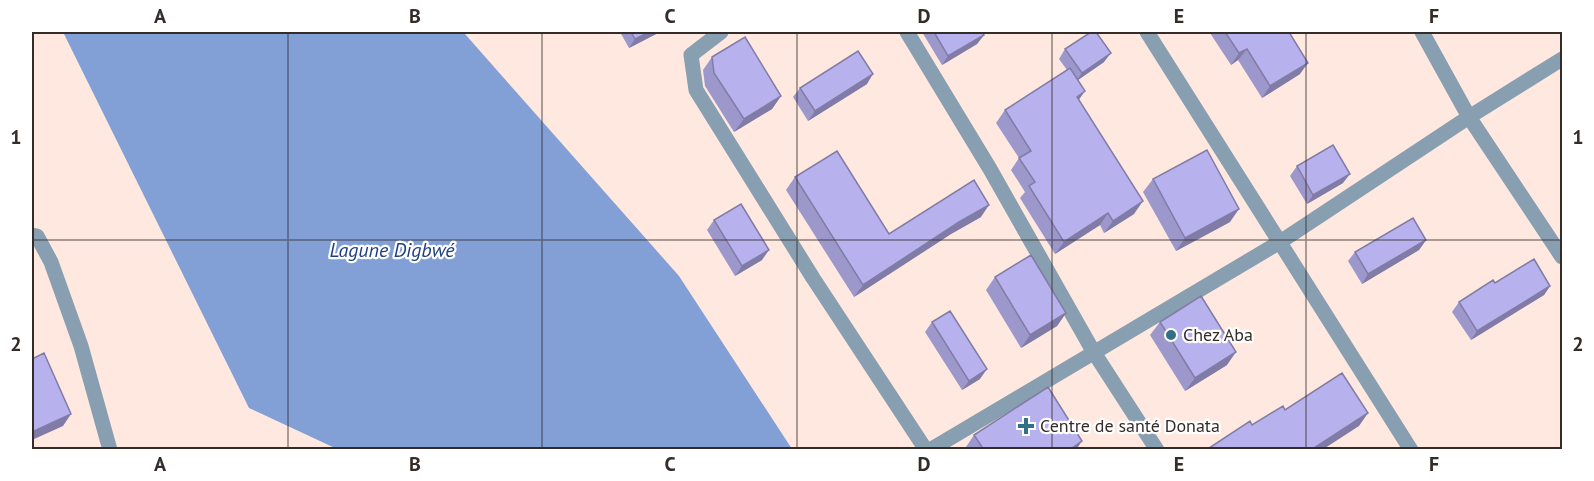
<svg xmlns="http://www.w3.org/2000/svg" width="1594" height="481" viewBox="0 0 1594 481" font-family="'PT Sans',sans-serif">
	<rect width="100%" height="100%" fill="#ffe8df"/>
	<!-- water -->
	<path fill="#82a0d5" d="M63,32H466L465,34L679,276L792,449H337L249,408Z"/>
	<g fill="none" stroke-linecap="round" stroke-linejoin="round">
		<!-- minor -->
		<path stroke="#889eb1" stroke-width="15" d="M721,32L691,55L696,90L813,278L926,450
			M907,32L990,169L1093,351L1157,450
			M1147,32L1411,450
			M1422,32L1469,117L1562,257
			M32,235L37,236L51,262L81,346L110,450
			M930,450L1280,242L1469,117L1562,59"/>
	</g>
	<!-- wall -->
	<path fill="#9d98cc" d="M620,32H660L629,48Z
		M922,32H982L984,35L977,44L942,65Z
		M1211,32H1289L1300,74L1262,98L1238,60L1231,65L1210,33Z
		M1065,49L1104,62L1078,80L1079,100L1134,214L1104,233L1100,225L1055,254L1020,198L1025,192L1011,170L1019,158L996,123L1005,110L1067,70L1059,59Z
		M712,57L781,96L772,109L734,132L705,86L703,70Z
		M867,84L808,121L793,97L800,88Z
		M1297,166L1343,183L1307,204L1290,176Z
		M795,177L889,234L981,217L951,234L854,297L786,190Z
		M1153,179L1230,222L1176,251L1143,192Z
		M714,220L762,260L735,276L707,230Z
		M1426,240L1419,250L1362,284L1348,261L1355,252Z
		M995,277L1066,313L1057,326L1021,348L986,290Z
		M1495,283L1550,286L1544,295L1471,340L1452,312L1459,302Z
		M932,322L980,379L962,390L925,332Z
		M1160,322L1227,365L1185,391L1150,335Z
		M974,435L1076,450H964Z"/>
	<!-- shaded-wall -->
	<path fill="#807ca6" d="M649,32H660L629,48L635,39Z
		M984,35L977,44L942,65L948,56Z
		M1247,49L1238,60L1231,65L1239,53Z
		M1111,53L1104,62L1075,82L1082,73Z
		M1308,63L1300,74L1262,98L1270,86Z
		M873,74L867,84L808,121L815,111Z
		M1085,91L1076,104L1077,97Z
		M781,96L772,109L734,132L744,119Z
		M1350,174L1343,183L1307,204L1313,195Z
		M1143,201L1134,214L1104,233L1113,221Z
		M989,205L981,217L951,234L854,297L863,285L959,222Z
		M1239,209L1230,222L1176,251L1185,238Z
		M1108,213L1100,225L1055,254L1064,242Z
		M1426,240L1419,250L1362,284L1368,274Z
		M769,250L762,260L735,276L742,266Z
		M1550,286L1544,295L1471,340L1477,331Z
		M1066,313L1057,326L1021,348L1030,335Z
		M1236,352L1227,365L1185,391L1195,378Z
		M987,369L980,379L962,390L969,381Z
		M1368,413L1359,426L1322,450H1311Z
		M71,414L63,426L32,440V432Z
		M1082,441L1076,450H1069Z"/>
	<!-- building -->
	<path fill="#b7b1ed" stroke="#807ca6" stroke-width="1.5" d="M631,32H649L635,39Z
		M934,32H982L984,35L948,56Z
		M1091,32H1096L1111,53L1082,73L1065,49Z
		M1225,32H1289L1308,63L1270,86L1247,49L1239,53Z
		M745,37L781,96L744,119L714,73L712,57Z
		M858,51L873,74L815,111L800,88Z
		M1070,68L1085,91L1077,97L1143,201L1113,221L1108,213L1064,242L1029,186L1035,182L1019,158L1031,151L1005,110Z
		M1333,145L1350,174L1313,195L1297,166Z
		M1207,150L1239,209L1185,238L1153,179Z
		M837,151L889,234L974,180L989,205L959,222L863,285L795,177Z
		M741,204L769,250L742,266L714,220Z
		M1413,218L1426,240L1368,274L1355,252Z
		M1031,255L1066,313L1030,335L995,277Z
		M1534,259L1550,286L1477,331L1459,302L1493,280L1495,283Z
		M1201,296L1236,352L1195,378L1160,322Z
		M950,311L987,369L969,381L932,322Z
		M44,353L71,414L32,432V359Z
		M1342,373L1368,413L1311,450H1206L1250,421L1252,425L1283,406L1285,410Z
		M1048,387L1082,441L1069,450H984L974,435Z"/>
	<!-- grid -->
	<path fill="none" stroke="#342c29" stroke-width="1.5" stroke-opacity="0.55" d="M288,32V450M542,32V450M797,32V450M1052,32V450M1306,32V450M32,240H1562"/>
	<!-- markers -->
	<g fill="#337087" stroke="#fff" stroke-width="2">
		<circle cx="1171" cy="335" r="6"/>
		<path d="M1023 417h6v6h6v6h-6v6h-6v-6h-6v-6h6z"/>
	</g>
	<g text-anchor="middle" stroke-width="4.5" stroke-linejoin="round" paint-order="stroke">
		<!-- poi labels -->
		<g font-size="18" fill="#342c29" stroke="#fff" text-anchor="start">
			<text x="1183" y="341">Chez Aba</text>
			<text x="1040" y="432">Centre de santé Donata</text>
		</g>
		<!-- water labels -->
		<g font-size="20" font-style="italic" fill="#1d3f7f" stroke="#fff">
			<text x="392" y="257">Lagune Digbwé</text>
		</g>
	</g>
	<!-- border -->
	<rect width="1594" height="481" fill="none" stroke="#ffffff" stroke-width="66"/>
	<rect x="33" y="33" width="1528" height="415" fill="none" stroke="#342c29" stroke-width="2"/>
	<g font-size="20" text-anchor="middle" font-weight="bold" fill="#342c29">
		<text x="160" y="23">A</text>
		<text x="415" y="23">B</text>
		<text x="670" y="23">C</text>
		<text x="924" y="23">D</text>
		<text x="1179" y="23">E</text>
		<text x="1434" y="23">F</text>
		<text x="16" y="144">1</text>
		<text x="1578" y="144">1</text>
		<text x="16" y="351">2</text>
		<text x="1578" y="351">2</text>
		<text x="160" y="471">A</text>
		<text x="415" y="471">B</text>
		<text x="670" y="471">C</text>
		<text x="924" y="471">D</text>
		<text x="1179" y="471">E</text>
		<text x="1434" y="471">F</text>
	</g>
</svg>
